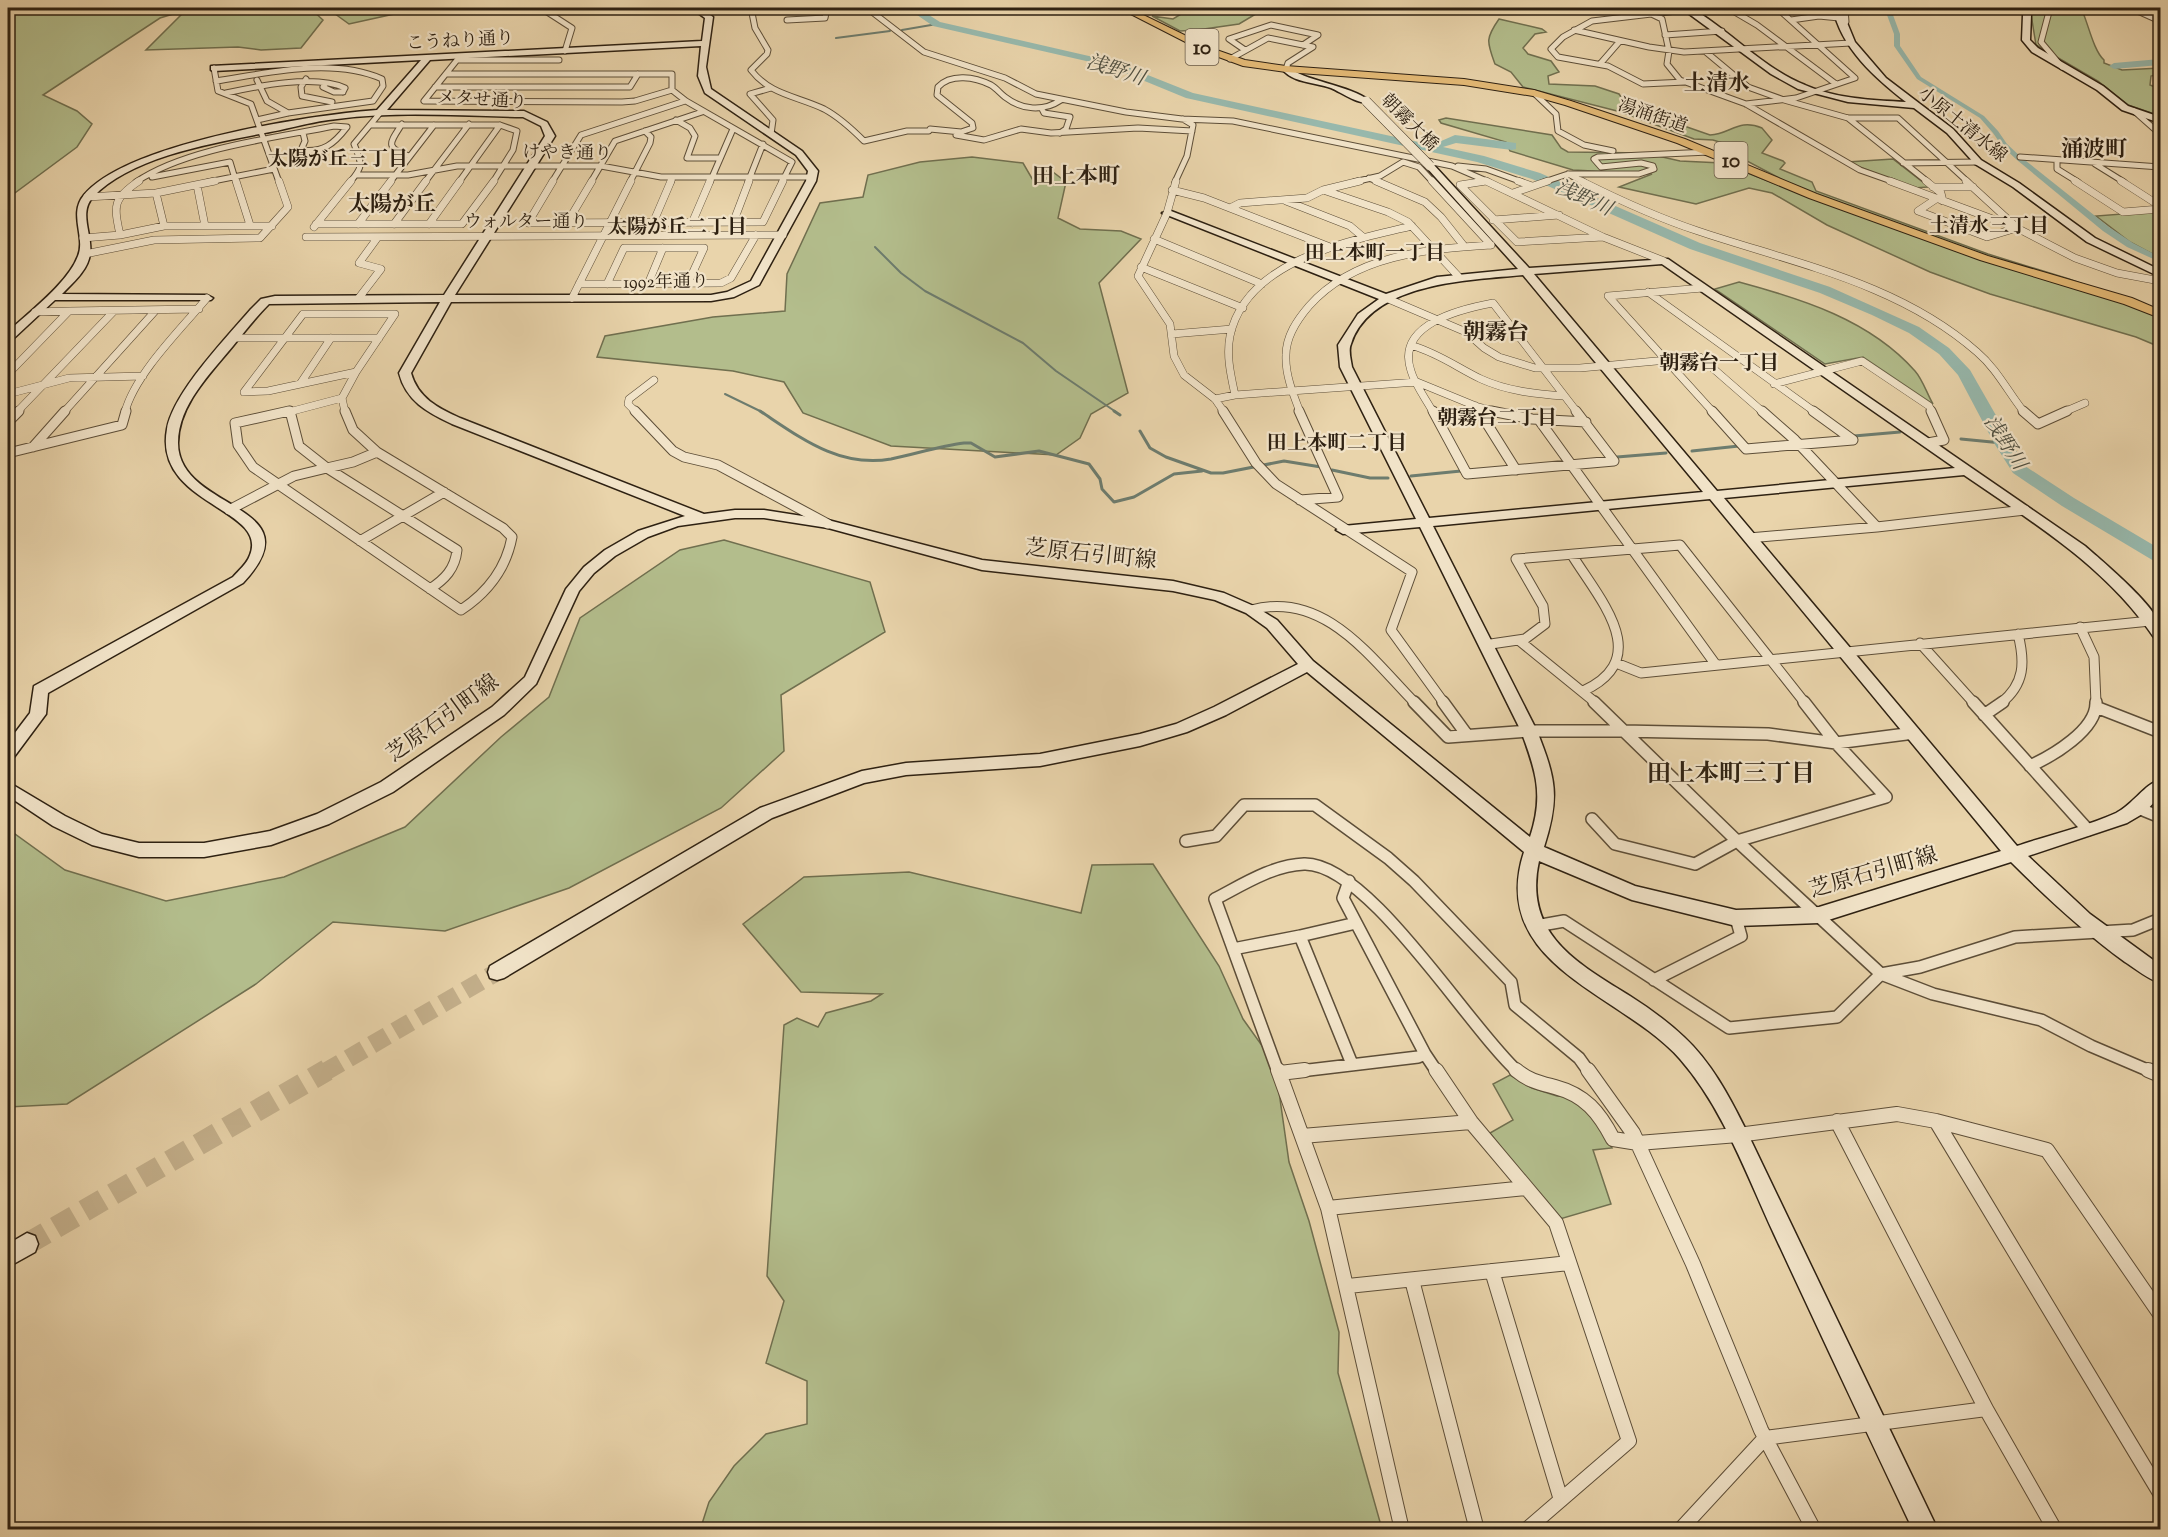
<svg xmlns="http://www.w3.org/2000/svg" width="2168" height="1537" viewBox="0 0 2168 1537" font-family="'Sorts Mill Goudy','Noto Serif JP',serif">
	<rect width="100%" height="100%" fill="#e9d4ab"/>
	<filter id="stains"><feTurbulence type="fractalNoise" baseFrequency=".00333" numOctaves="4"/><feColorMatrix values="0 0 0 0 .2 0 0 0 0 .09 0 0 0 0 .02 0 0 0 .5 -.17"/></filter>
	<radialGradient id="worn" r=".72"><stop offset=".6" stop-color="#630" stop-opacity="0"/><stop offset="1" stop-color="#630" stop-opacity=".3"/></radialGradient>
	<!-- green -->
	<path fill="#b3bd8c" stroke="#706f4f" stroke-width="1.5" d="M8,8H193L160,18L43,95L77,111L92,124L77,147L8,198Z
		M327,8H387L394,14L349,24Z
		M1191,8H1266L1239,24L1197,30L1180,31L1152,16L1173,19Z
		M2030,8H2081C2088,22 2093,50 2104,60V63L2122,70L2160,68V74L2151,76L2150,85L2160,89V116L2128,105L2098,81L2036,45Z
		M312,10L323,20L301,48L261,50L238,47L146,50L182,14Z
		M1499,19L1542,29L1546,32L1535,34L1523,48L1528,54L1551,61L1559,72L1548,76L1549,84L1595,86L1619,94L1625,103L1641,111L1710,135C1731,134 1738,118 1762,128L1772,140L1762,153L1783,161L1785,163L1780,169L1812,182L1816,191L1988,254L2069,279L2160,311V347L2136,337L1990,294L1930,272L1827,225L1772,193L1749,188L1696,204L1619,187L1652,174L1573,170L1510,151L1506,142L1441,123L1439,120L1446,118L1552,135L1561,148L1568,152L1645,153L1680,161L1722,163L1778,185L1787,182L1745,160L1742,149L1713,140L1694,139L1621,112L1523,87L1511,72L1495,64C1487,42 1485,39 1499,19Z
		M972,157L1023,163L1034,182L1049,169L1066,182L1058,218L1080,229L1121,231L1141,239L1099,283L1128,393L1091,414L1080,438L1056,455L891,446L803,413L784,382L733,371L597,357L605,336L713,317L785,311L787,274L820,203L863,197L868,175L920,162Z
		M1893,159L1929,187L1913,188L1847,162Z
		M2160,211V258L2130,242L2096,216Z
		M1739,282C1802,299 1870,320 1915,371C1923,380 1927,394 1933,404L1863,357L1825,364L1715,289Z
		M724,540L870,582L885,632L781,695L784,751L721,808L569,888L445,931L333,922L256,984L67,1104L8,1107V829L65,870L166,901L284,877L405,827L501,737L549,697L580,618L680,550Z
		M1153,864L1219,966L1243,1019L1275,1064L1289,1162L1309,1221L1339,1332L1338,1373L1382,1529L700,1530L709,1502L734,1466L766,1434L807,1424V1381L766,1363L784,1301L767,1276L784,1025L797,1018L818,1027L826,1013L871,1001L882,994L801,992L743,924L804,877L909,872L1081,913L1092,865Z
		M1510,1075L1532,1088L1557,1096L1571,1097L1587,1108L1612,1148L1593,1150L1611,1204L1560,1219L1528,1183L1490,1133L1513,1120L1493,1084Z"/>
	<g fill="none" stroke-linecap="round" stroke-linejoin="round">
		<!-- stream-far1 -->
		<path stroke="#6d7c6e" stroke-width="2" d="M902,30L937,24
			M836,38L890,31
			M875,247L901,273L925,291L1023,343L1056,371L1116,412
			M725,394L762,412"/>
		<!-- stream -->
		<path stroke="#6d7c6e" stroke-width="3" d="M760,411C801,438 839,468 891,459C916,454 939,446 964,443H971L995,457L1039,451L1089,464L1100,479L1102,489L1114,502L1134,497L1174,474L1202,471
			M1114,411L1120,415
			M1140,431L1150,448L1166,457L1211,473H1223L1284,461L1321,467
			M1854,436L1900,432
			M1961,439L2002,443
			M1692,451L1739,446
			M1617,457L1666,453
			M1332,470L1370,478H1388
			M1411,476L1461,471"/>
		<!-- canal -->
		<path fill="#97b8ac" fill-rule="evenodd" d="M1890,8H1896L1893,15L1900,34V46L1921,77L1984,116L1998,131L2007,144L2021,157L2109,227L2133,243L2160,257V262L2127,247L2103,231L2017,160L2002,146L1993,133L1980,118L1917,79L1894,46V34L1887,15Z"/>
		<!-- river -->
		<path fill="#97b8ac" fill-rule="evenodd" d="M907,8H918L940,22L1115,62L1193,93L1432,145L1455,135L1516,143V149L1512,150L1456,143L1443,147L1484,156L1540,173L1700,243L1830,287L1919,327L1949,348L1970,370L2025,466L2074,498L2160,549V563L2154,561L2062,506L2013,473L1994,443L1958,375L1939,354L1909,333L1872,315L1820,293L1690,249L1532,179L1477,162L1186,98L1108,66L933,26Z
			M2160,59V65L2114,69L2109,66L2114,63Z"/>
		<!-- secondary-tunnel-far1 -->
		<path stroke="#c4b08c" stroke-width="18" stroke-dasharray="18 9" stroke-linecap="butt" d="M325,1072L497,972"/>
		<!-- secondary-tunnel -->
		<path stroke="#c4b08c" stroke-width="22" stroke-dasharray="22 11" stroke-linecap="butt" d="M27,1244L327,1070"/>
		<!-- street-far4 casing -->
		<g stroke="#5d4e38" stroke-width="7">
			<path id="street-far4" d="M541,8L572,28L565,51
				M754,8L756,10L752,13L755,28L768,50L767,54L751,70C770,95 797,96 824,109C839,117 852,129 864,141L907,131H929L930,129L961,132L973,128L972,123L937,95L938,87C951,73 975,77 991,85C996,88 1000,93 1005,97C1022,110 1043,112 1061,100
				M867,8L924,52L1005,78L1036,94L1126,112L1182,119L1233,121L1452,166L1489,182
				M1639,8L1662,19L1669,51L1667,64L1680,80L1746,104L1860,170L1894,182
				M1728,8L1757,25L1836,84
				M2050,8L2041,42L2062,67
				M2131,8L2160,21
				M2157,8L2160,9
				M787,20L825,18L827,8
				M1791,20L1819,16L1839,18
				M1842,25L1846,22L1845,8
				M1574,30L1649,47L1684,52L1851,43
				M1665,35L1722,31
				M1245,50L1229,39L1271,25L1318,35L1303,45
				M1706,52L1748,87L1784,100L1848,118H1898L1968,182
				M1230,59L1268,38L1313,47L1288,63L1286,69
				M559,60H457L424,101L622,102L635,101L672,90
				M1600,64L1620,41
				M214,68L218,91L251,104L279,182
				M446,74H672V90L686,101L792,162L782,182
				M306,79L301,87L302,96L332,102
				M257,80L267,101L288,113
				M216,81C268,73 332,57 382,79L383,86L373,101L288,113L257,120
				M1685,82L1643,84L1608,66L1558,57L1551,49L1563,37L1592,21L1702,8
				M325,84L323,87L334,92H343
				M435,87H630L638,74
				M771,88L750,94L773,120L771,134
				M226,93C258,86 315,74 345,88L343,92
				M1534,93L1556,114L1558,131L1584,145L1613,151
				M1746,104L1796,98L1855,78L1777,8
				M1042,109L1044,113L1070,117L1066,129L1060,133
				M2134,111L2160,134
				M1848,118L1928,182
				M676,120L690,128L695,136L687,158H719
				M402,124C390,143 384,147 409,156
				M370,125H500L517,131L513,150L493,182
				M956,135L984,140L1021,129L1051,133L1138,128L1192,131
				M2020,157L2160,167
				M2057,160V169L2078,182
				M1903,163L1978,162
				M2095,164L2124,182
				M1458,166L1486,169L1522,182
				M1568,174L1584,182
				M357,175H408L457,166H601L661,177H812
				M152,177L230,162L236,182
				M1369,178L1379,182
				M136,182C186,148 275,138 334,126L347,127C334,144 323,153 301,150L305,141L303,133
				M208,182L274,169
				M350,182C364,166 362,164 354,144L380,113
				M390,182L434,125
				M425,182L469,124
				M459,182L500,125
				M552,182L581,135L685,101
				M591,182L615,141L702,112
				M630,182L650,143L651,137L645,131
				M671,182L673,177
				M710,182L733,129
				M748,182L763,144
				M1175,182L1187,156L1193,125L1183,119
				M1354,182L1380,176L1403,162L1419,167L1433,182
				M1477,182L1486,181
				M1544,182L1568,174H1639L1654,169L1653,166L1641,163L1601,167L1594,159L1598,157L1709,152"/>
		</g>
		<!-- street-far3 casing -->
		<g stroke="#5d4e38" stroke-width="8">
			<path id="street-far3" d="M236,181L250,225
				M1176,181L1167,213L1138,276L1170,324L1174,356L1184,375L1215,399L1224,412
				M1376,181L1425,202L1441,217L1464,246
				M1432,181L1491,245
				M1486,181L1603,237L1664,261
				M1486,181L1460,185L1517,242L1603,237
				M1518,181L1532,186
				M1581,181C1619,200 1658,218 1698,231C1793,263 1899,283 1977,352C1997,369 2008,392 2024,412
				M1890,181L2017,228L2075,258L2117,273L2160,281
				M1926,181L1941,193L1943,201
				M1966,181L2013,224
				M2075,181L2123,212L2160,209
				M2121,181L2160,206
				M197,185L205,226
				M1933,187H1973
				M1172,190L1204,198L1330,247
				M1326,191L1388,212L1408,222L1458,276
				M156,193L164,226
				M1513,193L1548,181
				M87,197L156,193L215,181
				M1936,199L1918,211L1987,237L2017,228
				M1286,201L1350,226L1363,237
				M1230,208L1240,203L1307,198L1323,190L1360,181
				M1493,220L1559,215
				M528,223L763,222L783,181
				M528,223L553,181
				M567,223L592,181
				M653,223L671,181
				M692,223L710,181
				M733,223L749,181
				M316,224H462L494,181
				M358,224L391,181
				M394,224L426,181
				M429,224L460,181
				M314,227L351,181
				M120,235C114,206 112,199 139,181
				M306,237L783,235
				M83,238L120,235L164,226H272
				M1154,239L1262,284
				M85,254L154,240L260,238L288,207L279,181
				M1141,267L1243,308
				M579,284L721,283L731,278L756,235
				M607,284L624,248H704L688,283
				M648,284L663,248
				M1703,288L1608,296L1713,412
				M1648,292L1815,412
				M572,298L631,181
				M1386,298L1466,332L1484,348L1499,357L1535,368H1580L1700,357L1763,412
				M358,299L381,269L359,263L378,237
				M35,312L69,311
				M303,314H395L356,372L268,391L244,392Z
				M1172,334L1232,329
				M234,338H379
				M1413,346C1438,353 1458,368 1481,379C1507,391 1536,394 1564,396
				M8,374L69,311L199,309
				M300,384L331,338
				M1774,384L1862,361L1929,406L1932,412
				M8,394L69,378L143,376
				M1235,395C1231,376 1226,356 1230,336C1246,260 1349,241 1412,226
				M342,398L356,372
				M1215,399L1235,395L1417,382L1478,407L1498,412
				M1476,406L1480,412
				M17,412L114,311
				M64,412L156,310
				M125,412C135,374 181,329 207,298
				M283,412L289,411
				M289,412L342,398L345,412
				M636,412L628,404L629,399L654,380
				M1300,412C1293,394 1285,374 1286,355C1286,336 1297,320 1309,306C1354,255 1427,249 1491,245
				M1433,412C1426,399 1415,385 1411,371C1395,324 1461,309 1493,303L1577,412
				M2064,412L2085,403"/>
		</g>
		<!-- street-far2 casing -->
		<g stroke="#5d4e38" stroke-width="11">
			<path id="street-far2" d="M289,411L235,423L238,445L253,467L461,610C488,592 506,569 512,537L503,528L377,452
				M290,411L299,446L327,468L353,462L377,452L353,430L345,411
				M635,411L673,451L684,457L718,465L828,524
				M1223,411L1256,463L1276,484L1412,572L1391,630L1444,703
				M1299,411L1338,497L1300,500
				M1433,411L1467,474L1614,461L1576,411
				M1479,411L1516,470
				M1491,411L1532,419L1586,422
				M1712,411L1746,449L1853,440
				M1762,411L1795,440L1877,527
				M1813,411L1853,440
				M2023,411L2038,424L2067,411
				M1539,420L1716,665
				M8,422L19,411
				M1928,443L1944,440L1931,411
				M33,447L65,411
				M8,453L122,425L126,411
				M229,510L294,476L327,468L457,550C455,569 445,579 430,589
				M1749,538L1877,527L2025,510
				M360,541L444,492
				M1572,555C1599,599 1655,658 1583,691
				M1251,610C1324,590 1370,657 1415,703
				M2080,627L2094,657L2096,703
				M1521,642L1596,703
				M1920,643L1974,703
				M1484,645L1525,639L1545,624L1543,606L1516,559L1680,545L1805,703
				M1616,663L1641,673L2160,620
				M2001,703C2025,684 2025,662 2018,634"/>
		</g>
		<!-- street-far1 casing -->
		<g stroke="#5d4e38" stroke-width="14">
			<path id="street-far1" d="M1414,702L1448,737L1529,731H1623L1768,734L1836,743L1914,733
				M1443,702L1467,735
				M1594,702L1737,841L1881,974L1933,994L2041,1020L2091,1046L2152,1072
				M1973,702L2088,830
				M2096,707L2160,732
				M1984,715L2003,702
				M2030,766C2052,756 2097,730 2096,702
				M2138,808L2160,817
				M1592,819L1615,844L1695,864L1737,841L1886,797L1836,743L1804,702
				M1186,841L1216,836L1244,805H1315L1388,858L1414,881L1511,982L1515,1005L1579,1058L1589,1072
				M1349,881L1343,898L1425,1054L1437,1072
				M1536,926L1564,921L1729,1028L1837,1017L1881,974L1920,967L2015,937L2133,930L2160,919
				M1233,949L1300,936
				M1654,980L1741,936L1736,918
				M1352,1064L1300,936L1356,923
				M1278,1072L1215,899C1242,885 1273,865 1304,864C1368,862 1469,1028 1518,1072
				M1292,1072L1418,1057L1425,1054"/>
		</g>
		<!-- street casing -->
		<g stroke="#5d4e38" stroke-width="16">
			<path id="street" d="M1278,1070L1328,1208L1402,1530
				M1436,1070L1471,1122L1556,1223L1629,1441L1526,1530
				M1516,1070C1529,1081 1540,1083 1555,1087C1585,1095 1599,1112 1613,1139L1638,1143L1738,1135L1897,1114L1936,1121L2047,1150L2160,1314
				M1588,1070L1633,1133L1693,1264L1761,1430L1814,1530
				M2148,1070L2160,1075
				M1280,1073L1305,1070
				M1837,1121L1986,1409L2055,1530
				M1936,1121L2160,1493
				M1302,1136L1471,1122
				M1328,1208L1526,1188
				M1492,1271L1561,1500
				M1412,1280L1477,1530
				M1348,1286L1569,1263
				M1680,1530L1765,1438L1986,1409"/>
		</g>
		<!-- secondary casing -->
		<g stroke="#2e2112" stroke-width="3">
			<path id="secondary" d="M691,8H700L713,17L706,67L711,89L802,151L818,171L816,181L759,285L734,297L711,301L451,302L411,373C418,398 438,408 460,418L704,514L735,510H764L828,520L982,560L1173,581L1224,593L1256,607L1277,620L1313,661L1530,837C1544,795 1536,771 1521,731L1420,527L1343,534L1336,530L1343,526L1416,519L1340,367L1338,345L1358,314L1379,299L1162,213L1171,211L1386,294L1437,277L1518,269L1427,168L1425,166L1430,163L1433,164L1529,268L1668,259L2085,546C2101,560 2156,606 2160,626C2161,630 2160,636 2160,640L2155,639C2107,567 2034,523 1964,475L1724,498L2017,846C2049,835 2085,827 2116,813C2132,805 2146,783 2160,780V796L2144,813L2127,823L2028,856L2090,914L2160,965V983C2148,979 2136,969 2125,962C2084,932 2047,898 2011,862L1819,923L1736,926L1632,900L1539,861C1523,934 1577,963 1630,996C1649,1008 1668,1022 1684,1037C1711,1062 1729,1096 1745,1128L1938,1530H1913C1866,1431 1820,1333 1774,1234C1747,1176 1723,1108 1680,1059C1623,994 1487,966 1524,852L1307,672L1226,715L1187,732L1140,746L1040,766L906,775L864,783L772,818L504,978L497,980L490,978L488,972L490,966L760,808L862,771L906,763L1040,754L1140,734L1176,724L1214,707L1298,664L1267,628L1246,613L1215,600L1173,591L982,570L828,528L764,518H735L678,526L648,537L615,556L594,573L579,591L536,684L504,715L393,792L329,824L271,845L204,857H139L92,845L53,826L8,796V782L65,816L102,834L139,843H204L270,831L317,814L381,782L492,707L525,677L566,589L584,567L605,550L638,531L685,516L452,424C427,412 406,401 399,373L440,302L269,304C256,317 245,331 233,346C211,373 178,405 178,443C178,512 318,503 243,583L48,693L46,714L14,757L8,759V742L30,713L34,686L233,577C239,570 247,564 250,555C269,508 153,505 167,429C173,393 226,338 251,309L261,299L275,296L444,295L545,136L541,126L523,117C461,116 398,111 337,119C314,121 292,128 270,132C218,142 131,156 93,197C78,213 93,235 90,254C88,270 73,283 62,294L207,295L213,298L211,300H55L12,340L8,341V332C29,312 68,283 78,256C86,237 68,214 84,195C127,143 310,115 377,110L421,60L214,71L211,70V66L702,41L705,18ZM701,46L698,76L705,93L796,155L808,171L806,181L751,281L727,292L711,295H455L555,136L547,122L524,111L387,110L430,60ZM1662,264L1955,468L1717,491L1534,274ZM1523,275L1703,492L1429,518L1352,367C1351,360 1348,350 1351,344C1371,282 1471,280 1523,275ZM1710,499L2001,851L1819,907L1736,910L1635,886L1544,847C1560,797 1556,779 1537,731L1433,526Z
				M1681,8H1690L1701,14C1736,37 1767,70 1805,85C1837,99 1872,100 1906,102C1875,78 1841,48 1833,8H1841L1855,42L1886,78L1953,129L1981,160L2019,183L2095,238L2160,270V277L2087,242L2013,187L1975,164L1947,133L1914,108L1848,102L1798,89L1771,74Z
				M2019,8H2027L2031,15L2030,40L2038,48L2103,86L2128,106L2160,117V123L2122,110L2097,90L2032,52L2022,40L2023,15Z
				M1283,67H1289C1300,80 1350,85 1370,101C1361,107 1341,92 1331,88C1314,82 1293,83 1282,69Z
				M27,1233L35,1236L38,1244L35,1252L8,1267V1244Z"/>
		</g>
		<!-- primary casing -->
		<g stroke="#2e2112" stroke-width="2">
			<path id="primary" d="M1119,8H1129L1211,48L1245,60L1286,66L1464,79L1534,90L1571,101L1685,139L1817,194L1988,256L2132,298L2160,310V318L2124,304L1980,260L1809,198L1677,143L1565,105L1533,96L1464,85L1286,72L1243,66L1205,52Z"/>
		</g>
		<!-- street-far4 -->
		<use href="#street-far4" stroke="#f1e3c8" stroke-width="5"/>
		<!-- street-far3 -->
		<use href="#street-far3" stroke="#f1e3c8" stroke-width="7"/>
		<!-- street-far2 -->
		<use href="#street-far2" stroke="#f1e3c8" stroke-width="9"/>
		<!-- street-far1 -->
		<use href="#street-far1" stroke="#f1e3c8" stroke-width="11"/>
		<!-- street -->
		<use href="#street" stroke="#f1e3c8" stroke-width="14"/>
		<!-- secondary -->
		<use href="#secondary" fill="#f1e3c8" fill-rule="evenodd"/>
		<!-- primary -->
		<use href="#primary" fill="#e4ba76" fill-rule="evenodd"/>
		<!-- secondary-bridge casing -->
		<g stroke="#2e2112" stroke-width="10" stroke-linecap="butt">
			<path id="secondary-bridge" d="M1366,101L1430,166"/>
		</g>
		<!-- secondary-bridge -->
		<use href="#secondary-bridge" stroke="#f1e3c8" stroke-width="9"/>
	</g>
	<g text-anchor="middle" stroke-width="4.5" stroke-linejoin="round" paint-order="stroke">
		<!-- far-street labels -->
		<g font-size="18" fill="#2e2112" stroke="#f1e3c8">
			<text transform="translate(460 40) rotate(-3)" y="6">こうねり通り</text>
			<text transform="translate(482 99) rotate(3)" y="6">メタせ通り</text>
			<text transform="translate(1653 115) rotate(19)" y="6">湯涌街道</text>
			<text transform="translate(1410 122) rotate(45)" y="6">朝霧大橋</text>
			<text transform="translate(1963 124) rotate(39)" y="6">小原土清水線</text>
			<text transform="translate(567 152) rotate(1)" y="6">けやき通り</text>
			<text x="526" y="227">ウォルター通り</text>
			<text transform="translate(666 281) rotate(-1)" y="6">1992年通り</text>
		</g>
		<!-- far-water labels -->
		<g font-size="20" font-style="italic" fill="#4e4e40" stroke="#f1e3c8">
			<text transform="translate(1116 69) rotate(18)" y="7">浅野川</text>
			<text transform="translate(1584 197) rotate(24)" y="7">浅野川</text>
			<text transform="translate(2006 442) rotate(57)" y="7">浅野川</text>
		</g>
		<!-- far-neighbourhood labels -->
		<g font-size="20" font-weight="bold" fill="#2e2112" stroke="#f1e3c8">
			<text x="338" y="165">太陽が丘三丁目</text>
			<text x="1989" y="232">土清水三丁目</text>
			<text x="677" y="233">太陽が丘二丁目</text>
			<text x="1375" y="259">田上本町一丁目</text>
			<text x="1719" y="369">朝霧台一丁目</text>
			<text x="1497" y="424">朝霧台二丁目</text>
			<text x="1337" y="449">田上本町二丁目</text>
		</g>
		<!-- shield labels -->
		<g fill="#f1e3c8" stroke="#685b49" stroke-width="1.5">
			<rect x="1185.5" y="29" width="33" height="36" rx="4.5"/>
			<rect x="1714.5" y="142" width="33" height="36" rx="4.5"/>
		</g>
		<g font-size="21" font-weight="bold" fill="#2e2112">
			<text x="1202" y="54">10</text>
			<text x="1731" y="167">10</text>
		</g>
		<!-- far-quarter labels -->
		<g font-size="22" font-weight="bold" fill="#2e2112" stroke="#f1e3c8">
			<text x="1717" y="90">土清水</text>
			<text x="2094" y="156">涌波町</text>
			<text x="1076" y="183">田上本町</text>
			<text x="392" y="211">太陽が丘</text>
			<text x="1496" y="339">朝霧台</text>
		</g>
		<!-- street labels -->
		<g font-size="22" fill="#2e2112" stroke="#f1e3c8">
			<text transform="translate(1091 553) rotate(6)" y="8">芝原石引町線</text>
			<text transform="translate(442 717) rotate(-36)" y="8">芝原石引町線</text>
			<text transform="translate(1873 871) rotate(-16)" y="8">芝原石引町線</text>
		</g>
		<!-- neighbourhood labels -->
		<g font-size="24" font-weight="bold" fill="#2e2112" stroke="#f1e3c8">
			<text x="1731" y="781">田上本町三丁目</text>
		</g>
	</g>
	<!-- margin -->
	<rect width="2168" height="1537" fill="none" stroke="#e9d4ab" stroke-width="30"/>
	<rect x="9" y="9" width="2150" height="1519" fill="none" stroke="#2e2112" stroke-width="3"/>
	<rect x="15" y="15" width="2138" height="1507" fill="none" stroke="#2e2112" stroke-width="1.5"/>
	<rect width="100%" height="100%" filter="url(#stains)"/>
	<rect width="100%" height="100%" fill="url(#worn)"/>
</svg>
